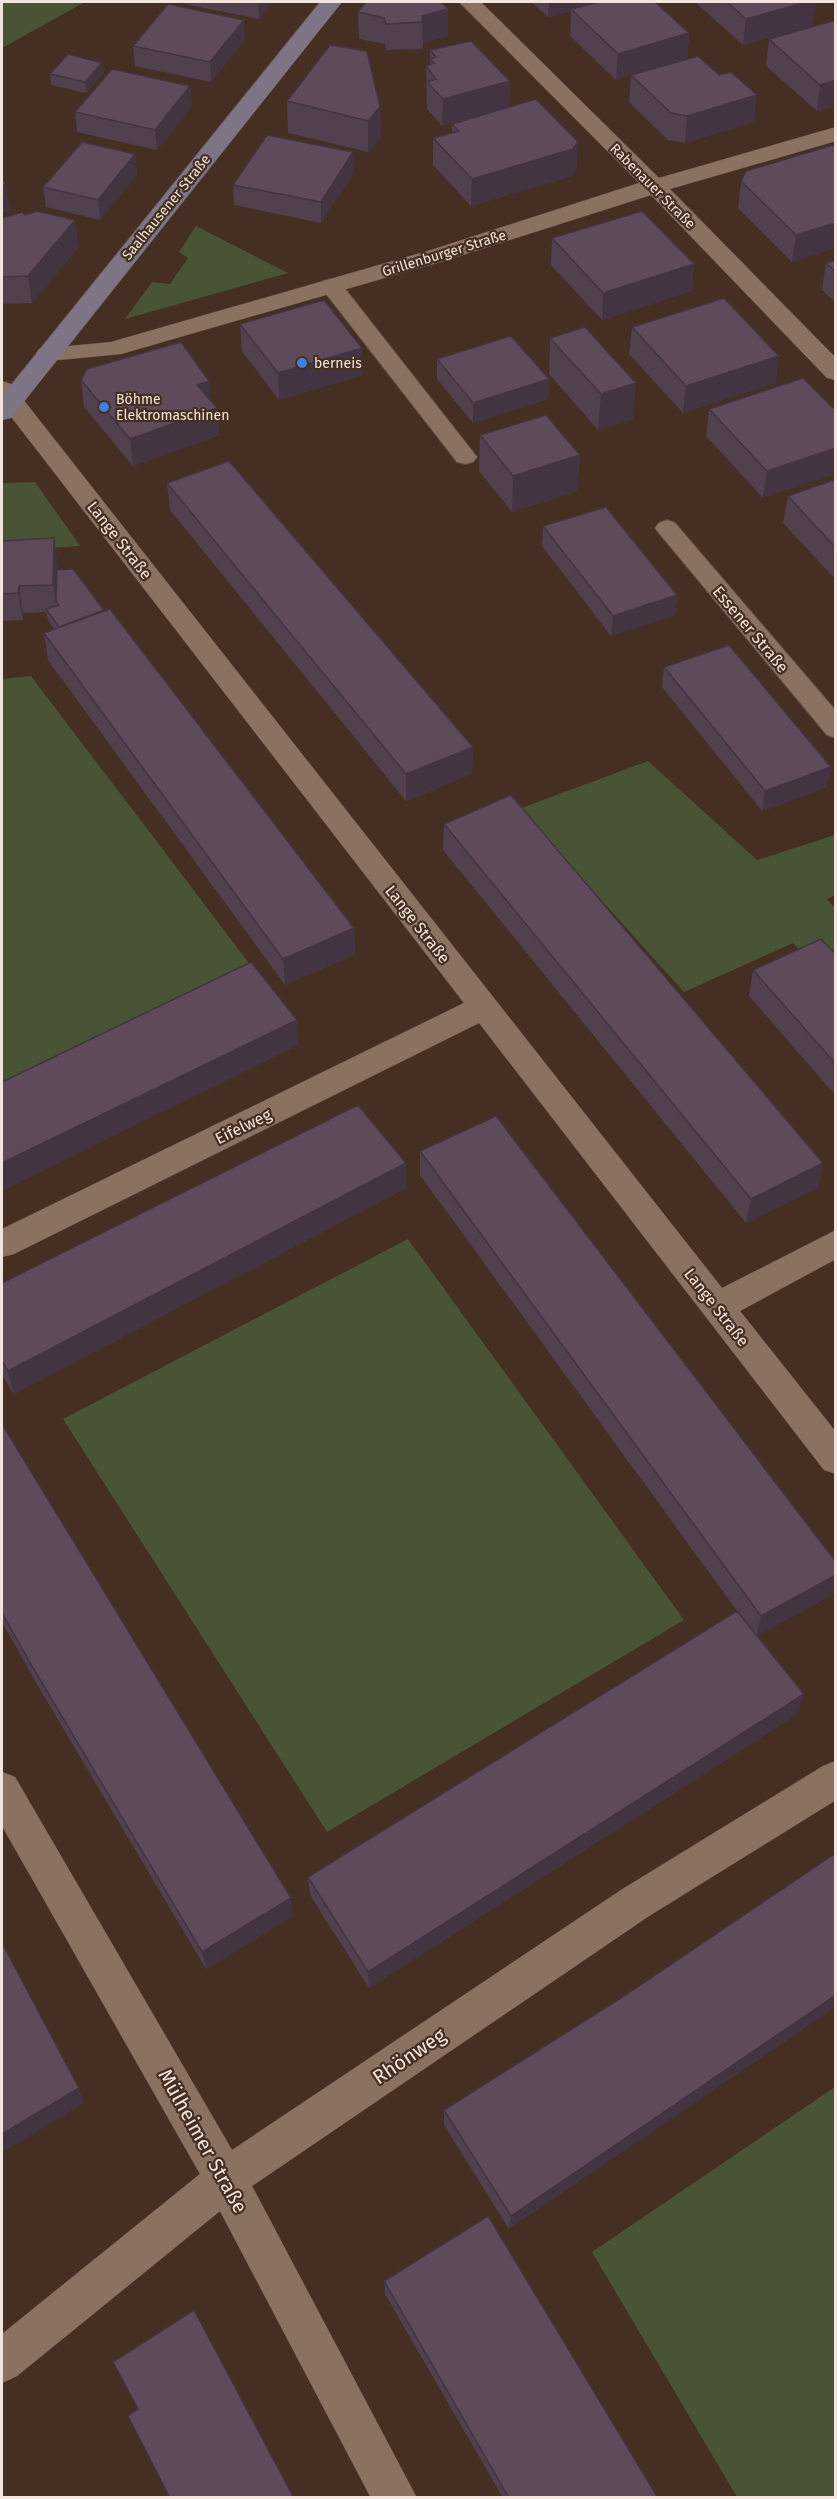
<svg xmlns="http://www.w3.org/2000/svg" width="837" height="2499" viewBox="0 0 837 2499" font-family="'Fira Sans',sans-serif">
	<rect width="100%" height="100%" fill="#442f22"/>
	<!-- green -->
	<path fill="#495437" d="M2,2H85L2,48Z
		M196,226L288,273L125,319L152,282L170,284L188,258L179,252Z
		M35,482L80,546L2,551V483Z
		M31,676L255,971L2,1089V679Z
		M648,761L757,860L835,835V895L827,899L835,908V985L793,943L684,992L519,809Z
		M408,1239L684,1620L327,1832L63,1419Z
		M835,2087V2497H737L592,2252Z"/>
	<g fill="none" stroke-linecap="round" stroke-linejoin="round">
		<!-- lane casing -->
		<g stroke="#5e4d41" stroke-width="2">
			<path id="lane" d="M331,279L339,281L473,452L477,457L473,462L465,464L457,462L320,286L323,281Z
				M667,520L675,523L836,711V738L827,735L659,533L655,528L659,523Z"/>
		</g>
		<!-- street casing -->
		<g stroke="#5e4d41" stroke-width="1">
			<path id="street" d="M459,2H481L659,178L836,127V141L670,189L836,358V380L827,378L651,195L447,260L121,354L48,361L39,359L36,354L39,349L111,342L431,250L639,183Z
				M2,381L11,384L722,1288L836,1230V1259L740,1311L836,1432V1474L824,1470L479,1023L14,1254L2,1257V1229L464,1003L2,405Z
				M836,1761V1800L649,1916L252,2186L417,2498H371L220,2211L17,2376L2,2383V2334L200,2174L2,1826V1772L15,1777L232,2150L621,1890L823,1766Z"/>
		</g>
		<!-- secondary casing -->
		<g stroke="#5e4d41" stroke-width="1">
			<path id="secondary" d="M320,2H342L11,418L2,420V396Z"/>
		</g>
		<!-- lane -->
		<use href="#lane" fill="#8a7263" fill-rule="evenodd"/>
		<!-- street -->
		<use href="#street" fill="#8a7263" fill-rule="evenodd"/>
		<!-- secondary -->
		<use href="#secondary" fill="#7e7486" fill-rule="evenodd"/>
	</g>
	<!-- wall -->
	<path fill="#51404e" d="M185,2H273L259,19L185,4Z
		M531,2H655L689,33L687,59L754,122L685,143L668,140L629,102L631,76L616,80L570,36L571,11L548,17Z
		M695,2H816L812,26L743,45Z
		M448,9V36L423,43V49L386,50L385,44L359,39L358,12Z
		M836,20V106L817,111L766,66L769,39Z
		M245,40L211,82L135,66L133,46Z
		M430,50L510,81L509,107L577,168L572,176L471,206L433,165V138L452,133V124L475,117L442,126L427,109L426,66L430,65Z
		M102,63L104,73L86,93L51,85L50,74Z
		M190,86L192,106L157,150L77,132L75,112Z
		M287,101L380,107L381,138L368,152L288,133Z
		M836,148L792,262L738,208L741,181Z
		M353,152L354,172L321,223L234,205L233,185Z
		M135,154L137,175L100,220L46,207L43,187Z
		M25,215L79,247L32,303L2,304V218Z
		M552,238L692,291L602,320L551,265Z
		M836,260V303L822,290L826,263Z
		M240,324L363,375L279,400L242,351Z
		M632,327L776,383L683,413L629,354Z
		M550,338L633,419L598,430L549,374Z
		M437,359L549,379L548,399L473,423L437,379Z
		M803,378L763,498L706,436L709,409Z
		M81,380L209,381L210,400L217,408L219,435L133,466L84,407Z
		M480,435L580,455L577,491L512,512L479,471Z
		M836,479V580L783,523L788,496Z
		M167,483L473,747L472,774L406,801L170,510Z
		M543,526L677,595L675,615L611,636L542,546Z
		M2,541L58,565V570L104,610L354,928L355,954L285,985L48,660L44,633L54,629L48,620L46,612L23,613V620L2,621Z
		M664,667L827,787L762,811L662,687Z
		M444,824L823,1163L818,1188L746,1223L443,850Z
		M836,955V1096L749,996L753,970Z
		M420,1151L836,1562L758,1636L798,1714L369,1988L310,1895L308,1877L737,1611L420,1175Z
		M406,1188L14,1394L2,1375V1283Z
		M2,1424L293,1916L206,1969L38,1686L2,1622Z
		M621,1998L509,2229L444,2125V2110Z
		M384,2281L658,2498H503L385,2294Z"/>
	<!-- shaded-wall -->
	<path fill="#423440" d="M258,2H273L259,19Z
		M549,2H605L571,9V11L548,17Z
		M807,2H816L812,26L743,45L746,19Z
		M448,9V36L423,43L422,16Z
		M244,20L245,40L211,82L210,62Z
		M689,33L687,60L616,80L618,54Z
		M102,63L104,73L86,93L85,82Z
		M836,80V106L817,111L820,85Z
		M510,81L509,107L442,126L443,99Z
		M190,86L192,106L157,150L155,130Z
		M757,95L754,122L685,143L687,116Z
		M380,107L381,138L368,152V121Z
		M578,142L577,168L572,176L471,206L472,179Z
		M353,152L354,172L321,223V202Z
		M135,154L137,175L100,220L98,200Z
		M6,184L10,211L2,214V186Z
		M75,220L79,247L32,303L28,276Z
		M836,223V248L792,262L796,235Z
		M694,264L692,291L602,320L603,293Z
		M362,348L363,375L279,400L278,373Z
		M779,356L776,383L683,413L686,386Z
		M549,379L548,399L473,423V403Z
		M209,381L211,408L197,385Z
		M636,383L633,419L598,430L601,394Z
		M217,408L219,435L133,466L130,439Z
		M836,448V474L763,498L767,471Z
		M580,455L577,491L512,512L513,476Z
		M54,538L58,565V603L56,601L58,612L53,585Z
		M19,586L23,613V620L18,593Z
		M677,595L675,615L611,636L613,616Z
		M473,747L472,774L406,801V774Z
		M831,767L827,787L762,811L765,791Z
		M354,928L355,954L285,985L283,959Z
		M297,1020L299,1045L2,1191V1163Z
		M406,1163V1188L14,1394L8,1371Z
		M823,1163L818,1188L746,1223L751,1199Z
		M836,1575V1593L756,1637L761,1616Z
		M804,1694L798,1714L369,1988L368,1972Z
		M291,1898L293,1916L206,1969L202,1952Z
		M836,1995V2007L509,2229L511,2216Z
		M79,2088L84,2103L2,2153V2134Z"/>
	<!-- building -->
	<path fill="#5e4a5b" stroke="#423440" stroke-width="1.5" d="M366,2H441L448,9L422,16L423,22L386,24L384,18L358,12Z
		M600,2H655L689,33L618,54L571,9Z
		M727,2H807L746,19Z
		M168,4L244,20L210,62L133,46Z
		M836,20V80L820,85L769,39Z
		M471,41L510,81L443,99L427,82L436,79L426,66L434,63L430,59L436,57L430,50Z
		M330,45L367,51L380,107L368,121L287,101Z
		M68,54L102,63L85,82L50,74Z
		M698,56L719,75L731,72L757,95L687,116L671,113L631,75Z
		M112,69L190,86L155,130L75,112Z
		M536,99L578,142L573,149L472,179L433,138L459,131L452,124Z
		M267,135L353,152L321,202L233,185Z
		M82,142L135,154L98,200L43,187Z
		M833,145L836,148V223L796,235L741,181L746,171Z
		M2,179L6,184L2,186Z
		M37,211L75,220L28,276L2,277V218L22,212L25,215Z
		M642,211L694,264L603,293L552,238Z
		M836,260V272L826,263Z
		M724,298L779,356L686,386L632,327Z
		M324,300L362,348L278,373L240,324Z
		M585,327L636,383L601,394L550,338Z
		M511,336L549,379L473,403L437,359Z
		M181,342L209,381L197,385L217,408L130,439L81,380L87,369Z
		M803,378L836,411V448L767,471L709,409Z
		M546,415L580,455L513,476L480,435Z
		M229,461L473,747L406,774L167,483Z
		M836,479V548L788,496Z
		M606,507L677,595L613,616L543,526Z
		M54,538L53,585L19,586L18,593L2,594V541Z
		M73,569L104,610L59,627L46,609L59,605L56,601L57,570Z
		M110,609L354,928L283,959L44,633Z
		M729,645L831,767L765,791L664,667Z
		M511,795L823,1163L751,1199L444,824Z
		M821,939L836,955V1064L753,970Z
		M251,962L297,1020L2,1163V1082Z
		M358,1105L406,1163L8,1371L2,1361V1283Z
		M496,1116L836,1562V1575L761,1616L420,1151Z
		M2,1424L291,1898L202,1952L32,1666L2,1613Z
		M737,1611L804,1694L368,1972L308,1877Z
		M836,1853V1995L511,2216L444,2110L621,1998Z
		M2,1943L79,2088L2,2134Z
		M488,2216L658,2498H509L384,2281Z
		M194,2310L294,2498H170L128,2416L138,2409L113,2362Z"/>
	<!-- markers -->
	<g fill="#3f7fe0" stroke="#442f22" stroke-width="2">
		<circle cx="302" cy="363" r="6"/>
		<circle cx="104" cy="407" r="6"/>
	</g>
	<g text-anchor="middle" stroke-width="4.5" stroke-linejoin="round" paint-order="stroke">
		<!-- far-street labels -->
		<g font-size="14" fill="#f3e5dc" stroke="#442f22">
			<text transform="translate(653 186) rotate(45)" y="5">Rabenauer Straße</text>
			<text transform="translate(166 207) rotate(-51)" y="5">Saalhausener Straße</text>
			<text transform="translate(444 253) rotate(-17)" y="5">Grillenburger Straße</text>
		</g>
		<!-- far-poi labels -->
		<g font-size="14" fill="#f3e5dc" stroke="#442f22" text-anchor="start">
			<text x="314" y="368">berneis</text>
			<text x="116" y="404">Böhme<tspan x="116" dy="16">Elektromaschinen</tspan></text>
		</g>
		<!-- street labels -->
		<g font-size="16" fill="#f3e5dc" stroke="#442f22">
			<text transform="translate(120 540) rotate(52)" y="6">Lange Straße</text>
			<text transform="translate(751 629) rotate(50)" y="6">Essener Straße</text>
			<text transform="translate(418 924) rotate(52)" y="6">Lange Straße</text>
			<text transform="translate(243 1126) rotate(-26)" y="6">Eifelweg</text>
			<text transform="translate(717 1307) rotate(52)" y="6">Lange Straße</text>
		</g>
		<!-- near-street labels -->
		<g font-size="20" fill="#f3e5dc" stroke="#442f22">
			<text transform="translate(409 2056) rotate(-34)" y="7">Rhönweg</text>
			<text transform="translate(203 2141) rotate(61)" y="7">Mülheimer Straße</text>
		</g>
	</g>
	<!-- border -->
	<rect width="837" height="2499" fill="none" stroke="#f3e5dc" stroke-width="6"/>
</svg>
